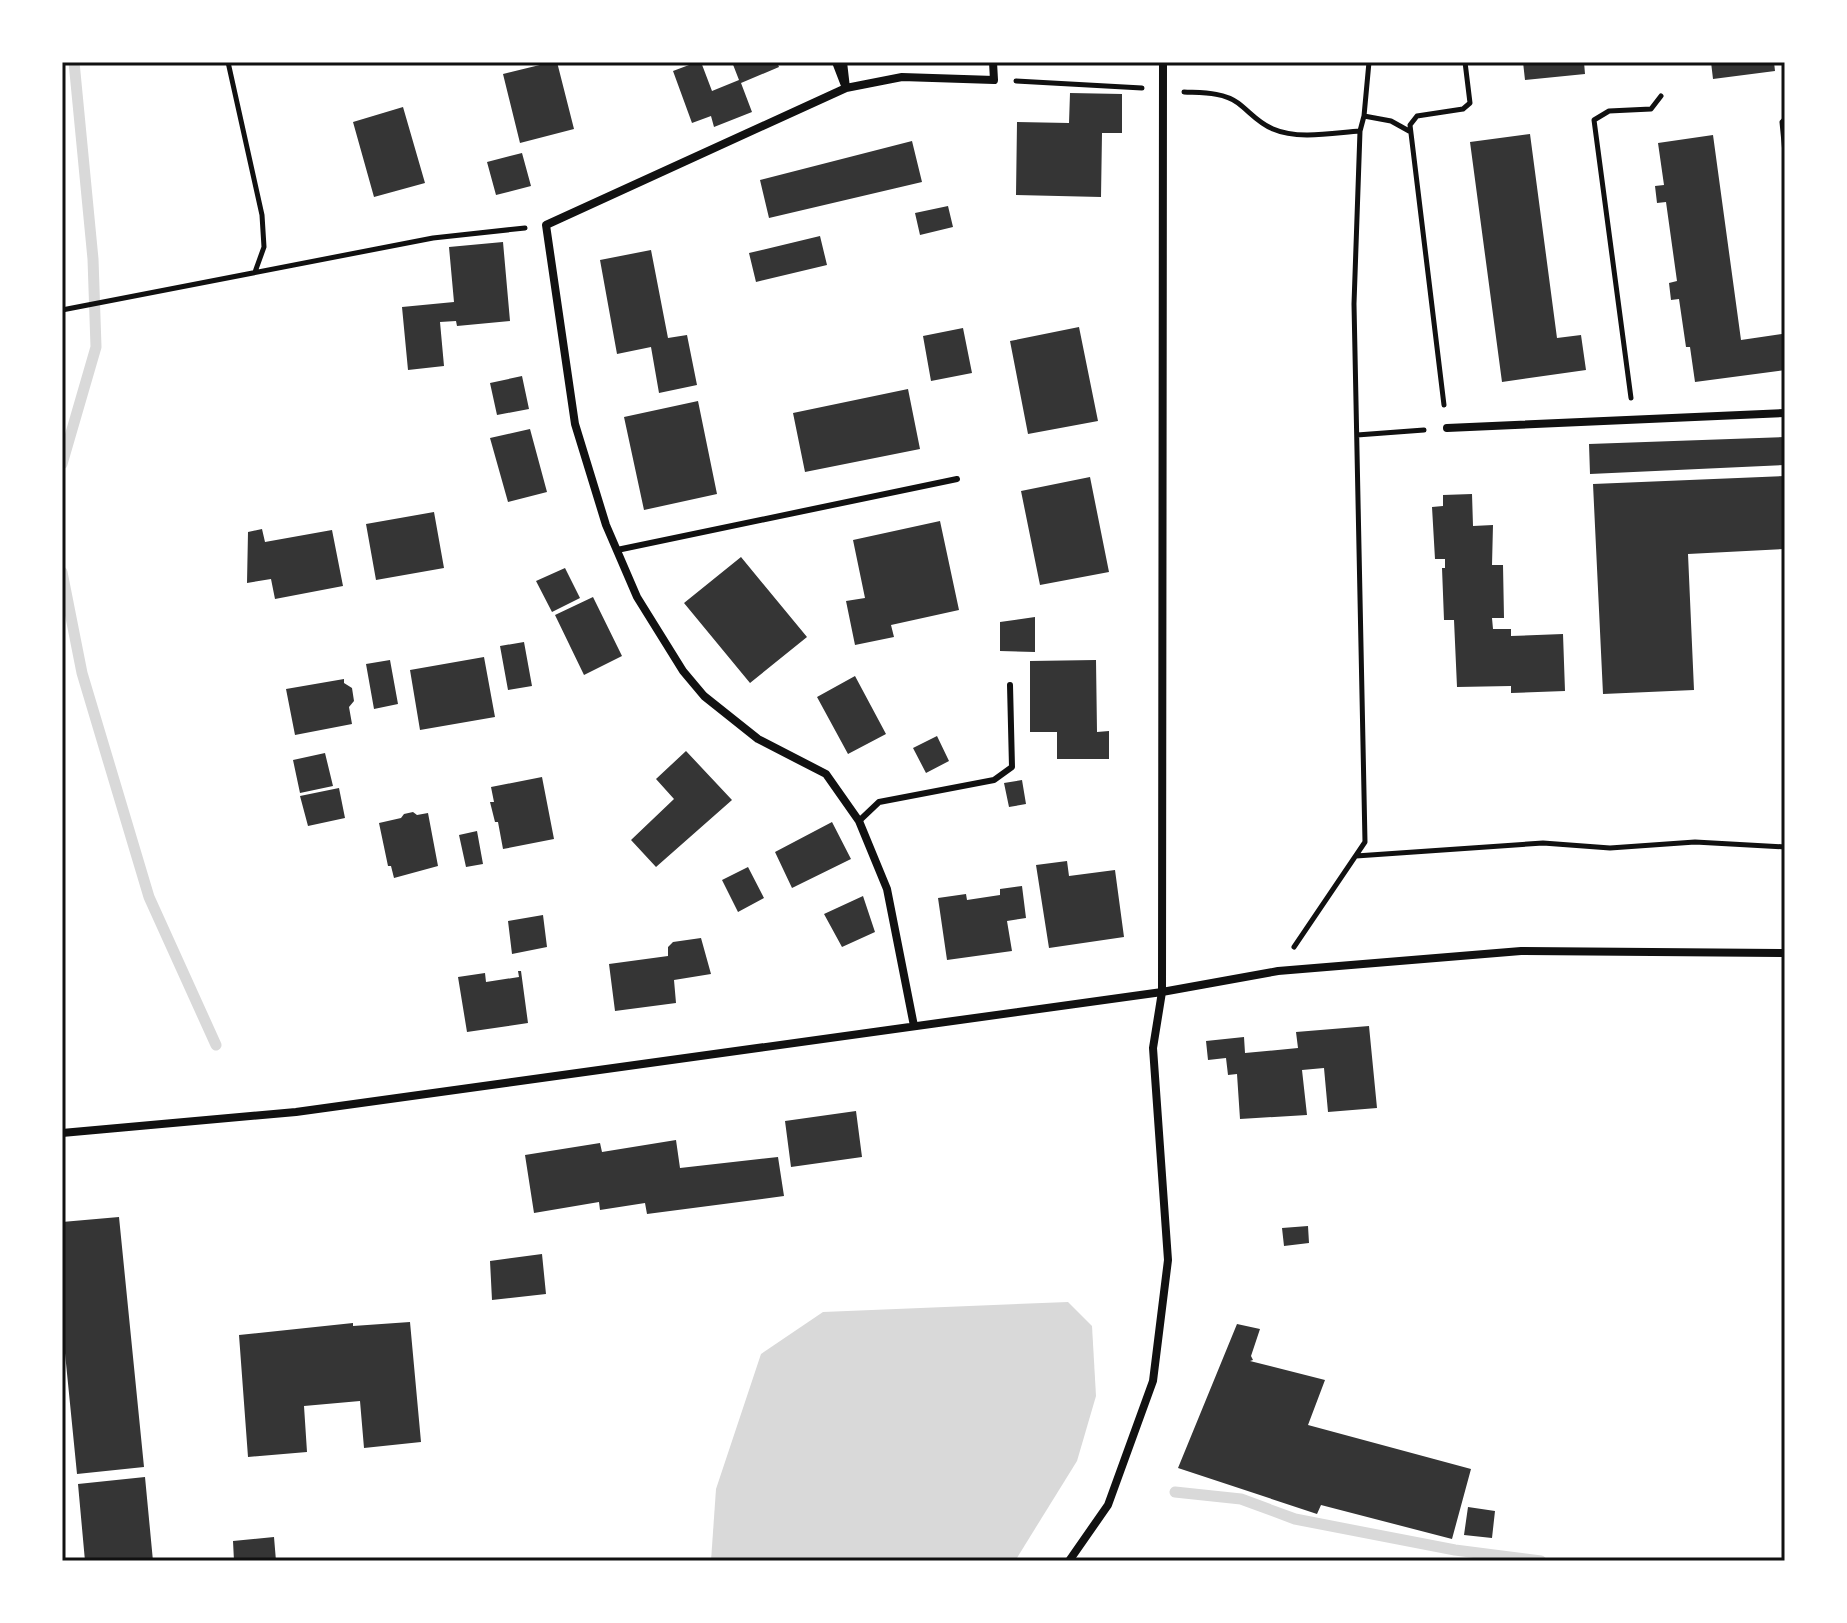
<svg xmlns="http://www.w3.org/2000/svg" width="1847" height="1623" viewBox="0 0 1847 1623" font-family="'Asap Condensed',sans-serif">
	<rect width="100%" height="100%" fill="#fff"/>
	<!-- water -->
	<path fill="#d9d9d9" d="M1068,1302L1092,1326L1096,1396L1077,1461L1015,1561H711L716,1489L761,1354L823,1312Z"/>
	<g fill="none" stroke-linecap="round" stroke-linejoin="round">
		<!-- stream -->
		<path stroke="#d9d9d9" stroke-width="11" d="M62,464L96,347L93,259L74,62
			M62,572L82,673L149,897L216,1045
			M1175,1492L1241,1499L1295,1519L1455,1550L1541,1561"/>
	</g>
	<!-- building -->
	<path fill="#353535" d="M552,62H557L574,129L520,143L503,74Z
		M697,62H701L712,91L739,80L732,62H777L779,67L741,83L752,112L714,127L711,116L692,123L673,71Z
		M1523,62H1584L1585,74L1525,80Z
		M1711,62H1774L1775,71L1713,79Z
		M1070,93L1122,94V133H1102L1101,197L1016,195L1017,122L1069,123Z
		M403,107L425,183L374,197L353,122Z
		M1530,134L1557,338L1581,335L1586,370L1502,382L1470,142Z
		M1713,135L1741,340L1782,334L1785,370L1695,382L1690,347H1686L1679,299L1671,300L1669,283L1677,281L1666,202L1657,203L1655,186L1664,185L1658,143Z
		M912,141L922,182L769,218L760,180Z
		M522,153L531,186L496,195L487,162Z
		M948,206L953,227L920,235L915,213Z
		M820,236L827,265L756,282L749,253Z
		M503,242L510,321L457,326L456,321L440,322L444,366L408,370L402,307L454,302L449,247Z
		M651,250L668,338L687,335L697,385L659,393L651,347L617,354L600,260Z
		M1079,327L1098,421L1028,434L1010,341Z
		M963,328L972,373L931,381L923,336Z
		M522,376L529,409L497,415L490,383Z
		M908,389L920,449L805,472L793,413Z
		M698,401L717,494L644,510L624,417Z
		M530,429L547,492L508,502L490,438Z
		M1785,437V465L1590,474L1589,444Z
		M1785,476V549L1688,554L1694,690L1603,694L1593,484Z
		M1090,477L1109,572L1040,585L1021,491Z
		M1472,494L1473,526L1493,525L1492,565H1503L1504,618H1492L1493,629H1511V636L1563,634L1565,691L1511,693V686L1457,687L1454,620H1444L1442,568H1445V559H1435L1432,507L1443,506V495Z
		M434,512L444,568L376,580L366,524Z
		M940,521L959,610L891,625L894,637L855,645L846,601L865,598L853,540Z
		M262,529L265,542L332,530L343,586L275,599L271,579L247,583L248,532Z
		M741,557L807,637L750,683L684,603Z
		M565,568L580,598L552,612L536,581Z
		M593,597L622,656L584,675L555,615Z
		M1035,617V652L1000,651V622Z
		M524,642L532,686L508,690L500,646Z
		M484,657L495,717L420,730L410,670Z
		M390,660L398,704L374,709L366,664Z
		M1096,660L1097,732L1109,731V759H1057V732H1030V661Z
		M855,676L886,734L848,754L817,697Z
		M344,679V683L352,688L354,701L349,707L352,724L295,735L286,689Z
		M937,736L949,761L926,773L913,748Z
		M686,751L732,800L656,867L631,840L674,799L656,779Z
		M325,753L333,786L300,793L293,760Z
		M542,777L554,839L503,849L498,822H495L490,802H494L491,787Z
		M1022,780L1026,804L1009,807L1004,783Z
		M339,788L345,818L308,826L300,796Z
		M413,812L417,815L428,813L438,866L394,878L391,866H388L379,823L401,818L404,814Z
		M832,822L851,859L792,888L775,852Z
		M477,831L483,864L466,867L459,835Z
		M1067,861L1069,876L1115,870L1124,937L1049,948L1036,865Z
		M748,867L764,898L738,912L722,880Z
		M1022,886L1026,918L1007,921L1012,951L947,960L938,898L966,894L967,900L1000,895V889Z
		M863,896L875,932L842,947L824,914Z
		M543,915L547,947L512,954L508,921Z
		M701,938L711,974L674,980L676,1003L615,1011L609,964L668,956V947L673,942Z
		M518,971H521L528,1023L467,1032L458,977L485,973L486,982L519,977Z
		M1369,1026L1377,1108L1328,1112L1324,1068L1302,1070L1307,1115L1240,1119L1237,1074L1228,1075L1226,1058L1208,1060L1206,1041L1244,1037L1245,1053L1298,1048L1296,1032Z
		M856,1111L862,1157L791,1167L785,1121Z
		M676,1140L680,1168L778,1157L784,1196L647,1214L645,1203L600,1210L599,1202L534,1213L525,1155L600,1143L602,1152Z
		M119,1217L144,1467L77,1474L62,1323V1222Z
		M1308,1226L1309,1243L1284,1246L1282,1228Z
		M542,1254L546,1294L492,1300L490,1261Z
		M410,1322L421,1442L364,1448L360,1401L304,1406L307,1452L248,1457L239,1335L353,1323V1326Z
		M1237,1324L1260,1329L1251,1356L1253,1360L1250,1361L1325,1380L1308,1425L1471,1469L1452,1539L1321,1505L1317,1514L1178,1468Z
		M145,1477L153,1561H85L78,1484Z
		M1468,1507L1495,1511L1492,1538L1464,1535Z
		M274,1537L276,1561H234L233,1541Z"/>
	<g fill="none" stroke-linecap="round" stroke-linejoin="round">
		<!-- path -->
		<path stroke="#111" stroke-width="5" d="M228,62L262,215L264,247L255,272
			M1016,81L1142,88
			M1184,92C1202,93 1223,92 1238,103C1250,112 1258,123 1273,129C1298,140 1333,133 1360,131L1354,304L1365,842L1294,947
			M1364,116L1391,121L1409,131
			M1785,119L1782,122L1785,153
			M1360,131L1364,116L1369,62
			M62,310L433,238L525,228
			M1631,398L1594,120L1609,111L1651,109L1661,96
			M1444,405L1410,125L1417,116L1463,109L1470,103L1465,62
			M1357,435L1424,430
			M1356,856L1543,843L1610,848L1695,842L1785,847"/>
		<!-- service -->
		<path stroke="#111" stroke-width="6" d="M617,550L957,479
			M859,821L879,802L994,780L1012,767L1010,685"/>
		<!-- minor -->
		<path stroke="#111" stroke-width="8" d="M836,62L846,88L546,225L575,424L606,525L637,597L683,671L704,696L758,739L826,774L859,821L887,889L914,1026
			M843,62L846,88L902,77L994,80L993,62
			M1447,428L1785,413
			M62,1133L296,1112L1162,992L1278,971L1521,951L1785,953
			M1069,1561L1108,1505L1153,1381L1168,1260L1153,1048L1162,992L1163,62"/>
	</g>
	<!-- border -->
	<rect width="1847" height="1623" fill="none" stroke="#ffffff" stroke-width="128"/>
	<rect x="64" y="64" width="1719" height="1495" fill="none" stroke="#111" stroke-width="3"/>
</svg>
